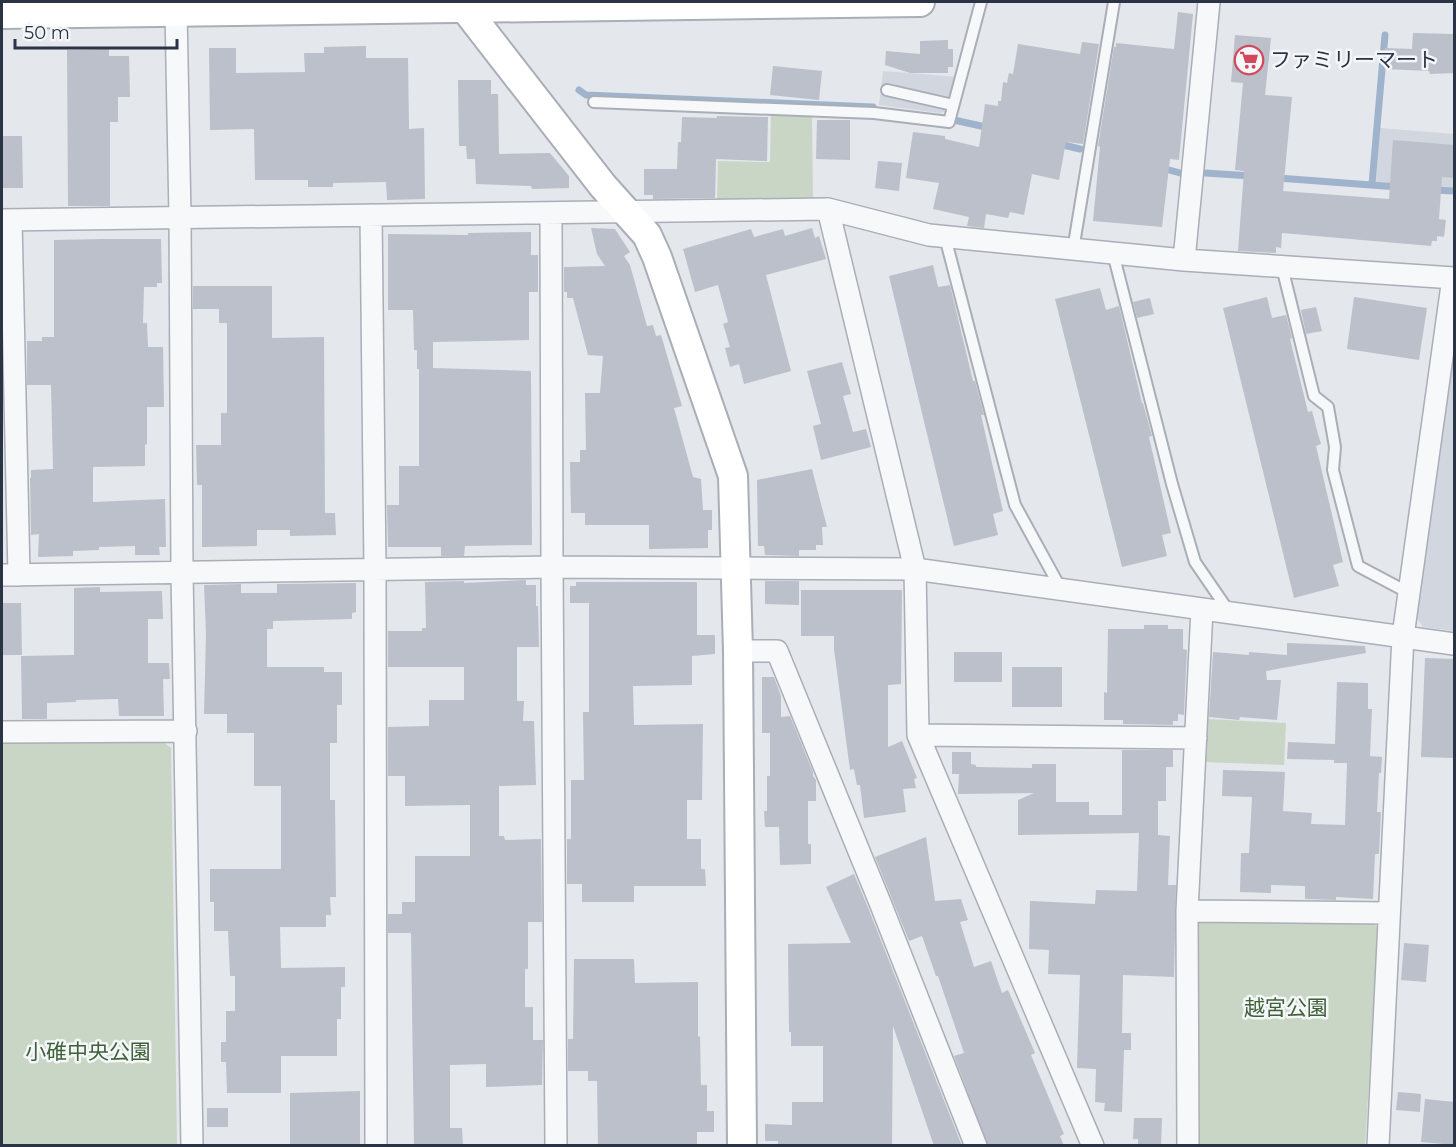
<svg xmlns="http://www.w3.org/2000/svg" width="1456" height="1147" viewBox="0 0 1456 1147" font-family="Montserrat,'Noto Sans JP',sans-serif">
	<rect width="100%" height="100%" fill="#e4e7ec"/>
	<!-- built -->
	<path fill="#d2d6de" d="M883,71L958,77L948,111L940,113L879,105Z
		M1380,128L1454,134V188L1376,182Z
		M1454,327V631L1423,627L1414,614Z"/>
	<!-- green -->
	<path fill="#c9d6c5" d="M771,113L812,115L813,201L717,202L718,161L770,162Z
		M1207,719L1286,723L1284,765L1204,762Z
		M2,742H163L171,748L177,1145H2Z
		M1206,918L1369,919L1379,929L1365,1145H1199L1197,925Z"/>
	<g fill="none" stroke-linecap="round" stroke-linejoin="round">
		<!-- stream -->
		<path stroke="#9fb4cc" stroke-width="7" d="M579,90L586,95L873,107
			M954,120L990,128
			M1059,144L1080,149
			M1162,168L1180,173
			M1205,173L1252,176
			M1278,178L1398,187
			M1372,184L1385,35
			M1433,190L1454,191"/>
	</g>
	<!-- building -->
	<path fill="#bbc0ca" d="M1178,12L1193,14L1179,160L1170,159L1162,227L1093,221L1100,147L1098,146L1114,47H1116V43L1174,49Z
		M1413,33L1455,34V73L1430,74L1429,71L1384,69L1385,48L1412,49Z
		M1235,35L1271,38L1265,95L1292,97L1283,191L1389,199L1393,140L1455,145V178L1442,177L1439,219L1446,220L1444,237L1437,236V241H1432L1431,246L1282,233L1281,248L1276,247V253L1238,251L1244,171L1235,170L1243,83L1231,82Z
		M948,40V49H953V67H948V73H910L885,65L886,51L920,54V41Z
		M1082,42L1099,44L1083,144L1066,142L1059,180L1032,174L1024,215L1010,212L1008,218L986,214L984,228L967,226L969,217L933,209L939,183L906,178L913,132L945,136V139L979,147L985,104L998,106V101H1001L1003,82L1007,83L1009,73L1013,74L1018,44L1080,54Z
		M366,46V58H408L409,129L424,128L425,199L387,200L386,182L333,183V187H308V180H255L254,129L210,130L209,48H236V73L305,72L304,53H324V47Z
		M109,49V56H129L130,97H118V122H110V206H68L67,50Z
		M773,66L822,71L819,100L770,95Z
		M458,80H491V94H498L499,154L550,153L569,176V188L532,189L531,186L476,184L475,159H467L466,146H459Z
		M717,116L768,117L767,161L716,159L715,198L653,199V195H644V169H677L678,142H681L682,117L717,118Z
		M817,120H850V160L816,159Z
		M2,136H22L23,188H2Z
		M878,161L902,163L899,191L875,188Z
		M591,228L615,229L630,252L624,256L630,265L647,326L653,325L656,336L661,335L682,406L674,408L693,477L701,479L703,510H712V530H708V548L649,549V525H585V513H571L570,462H580V450H586L585,393H600L603,356L588,355L573,298H567V292H564V267L605,266L597,254Z
		M812,228L815,238L819,236L826,259L766,275L791,371L744,384L739,364L730,367L725,348L730,347L723,324L728,322L718,285L695,292L683,249L751,229L754,237L783,229L785,236Z
		M531,232V255H538V292H529V340L433,342V368L531,371L532,545L465,546L464,556H441V547H388L387,505H399V466H419V369H417V350H414L413,310H388V234L468,235V233Z
		M103,239H161L162,283H157V287H144L143,323H147L148,347H163L164,407H147V444L145,445V466L93,467V502L165,499L166,547H159L160,555H135V546L99,547V550L73,551V556L38,557L39,534L31,535L30,478H31V470L53,469L51,385H27V341H42V337H54V240Z
		M933,265L938,287L950,285L973,381H975L984,415H981L1003,511L993,514L998,535L954,546L889,276Z
		M193,286H272V338L324,337L325,513H335L336,535L290,536V530H257V546L202,547V485H197L196,445H221V413H227V323H219V309H193Z
		M1100,288L1106,310L1119,306L1142,403H1143L1152,436L1149,437L1171,533L1162,535L1167,556L1122,567L1055,299Z
		M1267,297L1272,318L1286,315L1292,338L1290,339L1308,412L1312,411L1318,434L1321,444L1316,446L1343,562L1333,565L1339,586L1294,598L1223,308Z
		M1354,297L1427,308L1419,360L1347,349Z
		M1150,298L1154,314L1137,318L1133,302Z
		M1316,307L1322,331L1306,334L1301,310Z
		M842,362L851,394L843,396L853,432L866,429L871,447L821,460L813,426L821,424L807,371Z
		M812,469L827,527H822L823,545H816V550H799V556L765,555L764,546H758L757,480Z
		M526,580V585H536V606H538L539,647H517V701H524L523,721H534L536,785L499,786V836H504L505,840L541,839L542,922H528V969H525V1007H533V1040H543L542,1085L486,1087V1064L450,1065V1128H462L463,1146H414L411,933H388V914H402V902H415V856H470V805L405,806V776H388V727L429,726V700H464V667H388V631H422V628H426L425,582L464,581V583Z
		M765,581H799V605L765,604Z
		M576,582H697V635H715V654L692,656V685L633,686L634,725L703,724L702,800H687V839H701V869H705L706,886H634V902H582V884H567V839H571V780H584L583,712H589V603H570V586H576Z
		M356,583V612L352,613V619L273,621V629H267V667H324V672H342V705H337V743H330V800H335L336,897H330L331,915H326V927H280L281,968L345,967V987H341V1019H337V1056H281V1093H227L226,1062H221V1042H226V1011H235V976H230L228,931H214V902H210V869H281V786H254V733H227V714H204L206,634L204,585L241,584V593H277V584Z
		M100,587V592L162,591L163,619H148V663H169L170,679H163L164,716H119L118,699L76,700V702L47,703V719H22L21,656L74,655V588Z
		M801,590H902L901,684L888,685V747L902,741L917,778L914,779L916,788L903,789L906,812L864,818L860,785H857L854,769L850,770L834,649V636H801Z
		M2,603H21L22,655H2Z
		M1144,625H1168V629H1183V649L1187,650L1184,715L1178,714V721H1173V725L1123,724V720H1104V692L1107,693L1108,629H1144Z
		M1287,643L1365,646L1366,653L1266,671L1267,680H1281L1277,720L1240,717L1239,720L1209,717L1213,652L1249,655V652L1287,655Z
		M954,652H1002V682H954Z
		M1425,658L1455,659V758L1421,757Z
		M1012,667H1062V707H1012Z
		M762,677H774L781,696V717L790,716L813,772V776L816,780V801H808V844H811V864L780,865L779,827H765L764,811H767V776H770V733H762Z
		M1337,682L1368,683V709H1372L1370,756L1382,757L1381,773H1379L1377,812H1381L1379,854H1375L1373,899L1336,897V900L1305,899V886L1271,885V893L1240,892L1241,853H1249L1252,797L1222,796L1223,770L1285,772L1283,811L1312,813L1311,824L1345,825L1347,763H1334V760L1287,759L1288,742L1335,744Z
		M1122,750H1173V767H1166V801H1158V835L1170,836L1168,885H1176L1174,977L1123,975L1122,1033H1131V1050H1124L1122,1112L1104,1111L1105,1103L1095,1102L1096,1069L1077,1068L1080,975L1048,974L1049,950L1029,949L1030,901L1095,904L1096,890L1137,891L1139,833L1018,835V800L1034,793L958,794L959,774H952V752H971V764L976,765V767L1032,768V764H1056V802H1089V815H1122Z
		M926,837L935,901L961,899L968,920L960,922L974,967L991,961L1002,993L1008,990L1035,1053L1031,1055L1064,1134L1060,1136L1064,1146H988L954,1056L964,1053L938,976H936L922,936L909,941L875,857Z
		M854,874L869,910L962,1146H934L893,1026L892,1146H778V1141H765V1124L792,1125V1102H823V1046H791V1032H789L788,944L851,943L826,887Z
		M1404,943L1429,945L1426,982L1401,980Z
		M574,959H634L635,983L698,982V1037L700,1036L701,1085H707V1111H714V1132H697V1146H598L597,1081H588V1071H568V1039H573Z
		M360,1091V1146H290V1093Z
		M1398,1092L1421,1094L1420,1112L1396,1110Z
		M1425,1099L1455,1102V1145L1421,1142Z
		M207,1108H228V1127H207Z
		M1134,1118H1162L1161,1146H1138V1139H1133Z"/>
	<g fill="none" stroke-linecap="round" stroke-linejoin="round">
		<!-- lane casing -->
		<g stroke="#a9aeb7" stroke-width="14">
			<path id="lane" d="M887,90L953,105
				M594,102L874,113L949,122L981,2
				M945,237L1015,505L1061,589
				M1073,250L1114,2
				M1113,253L1172,484L1195,562L1230,613
				M1282,267L1314,396L1328,407L1335,447L1333,470L1358,566L1409,593"/>
		</g>
		<!-- street casing -->
		<g stroke="#a9aeb7" stroke-width="24">
			<path id="street" d="M176,11L180,217L182,572L192,1146
				M828,209L915,569L918,735L1093,1146
				M551,213L552,567L556,1146
				M371,215L375,570L376,1146
				M2,220L828,209L929,235L1184,260L1454,278
				M11,220L19,575
				M1184,260L1209,2
				M2,575L552,567L915,569L1454,644
				M738,651H777L881,905L976,1146
				M2,732L186,731
				M918,735L1196,738
				M1187,911L1389,913
				M1188,1146L1187,911L1202,609
				M1378,1146L1403,636L1453,278"/>
		</g>
		<!-- secondary casing -->
		<g stroke="#a9aeb7" stroke-width="32">
			<path id="secondary" d="M460,2L603,186L647,235L657,257L733,476L738,651L742,1146
				M2,14L920,2"/>
		</g>
		<!-- lane -->
		<use href="#lane" stroke="#f7f8fa" stroke-width="10"/>
		<!-- street -->
		<use href="#street" stroke="#f7f8fa" stroke-width="21"/>
		<!-- secondary -->
		<use href="#secondary" stroke="#fff" stroke-width="28"/>
	</g>
	<!-- icons -->
	<defs>
		<g id="supermarket-ring" transform="scale(1.5)"><circle r="9.5" fill="#f4f6f9" stroke="#d1495b" stroke-width="1.5"/><path d="M-6-5.5h2.5l.6 2H6L4.5 2H-2.5L-4.4-4H-6ZM-1.5 3.2a1.3 1.3 0 1 0 .1 0ZM3 3.2a1.3 1.3 0 1 0 .1 0Z" fill="#d1495b"/></g>
	</defs>
	<g fill-rule="evenodd">
		<use href="#supermarket-ring" x="1249" y="60"/>
	</g>
	<g text-anchor="middle" stroke-width="5" stroke-linejoin="round" paint-order="stroke">
		<!-- poi labels -->
		<g font-size="21" fill="#2b3445" stroke="#f4f6f9" text-anchor="start">
			<text x="1270" y="67">ファミリーマート</text>
		</g>
		<!-- park labels -->
		<g font-size="21" fill="#3f6138" stroke="#f4f6f9">
			<text x="1286" y="1015">越宮公園</text>
			<text x="88" y="1059">小碓中央公園</text>
		</g>
	</g>
	<!-- border -->
	<rect width="1456" height="1147" fill="none" stroke="#2b3445" stroke-width="6"/>
	<!-- scale -->
	<path d="M15 39v9h162v-9" fill="none" stroke="#2b3445" stroke-width="3"/>
	<text x="24" y="39" font-size="18" fill="#2b3445" stroke="#f4f6f9" stroke-width="4.5" paint-order="stroke">50 m</text>
</svg>
